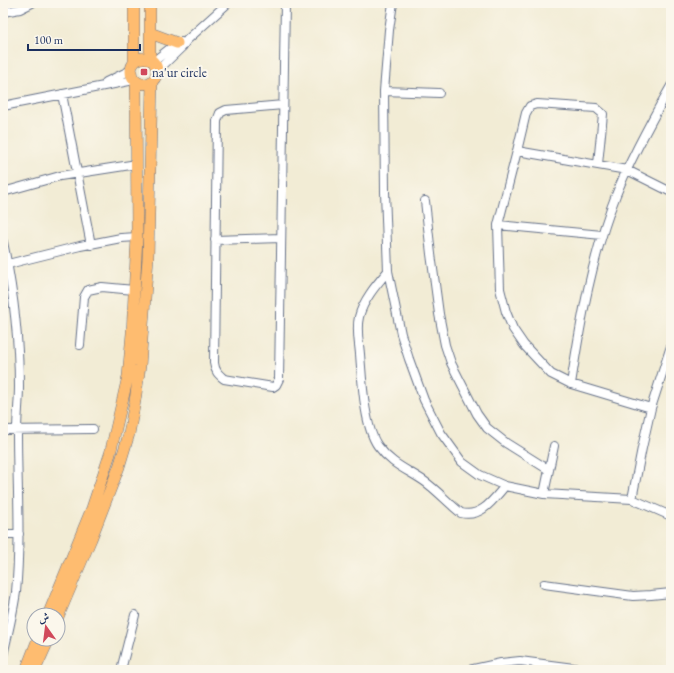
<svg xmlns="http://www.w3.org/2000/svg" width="674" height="673" viewBox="0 0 674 673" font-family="'EB Garamond',Amiri,serif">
	<rect width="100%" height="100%" fill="#fbf7ec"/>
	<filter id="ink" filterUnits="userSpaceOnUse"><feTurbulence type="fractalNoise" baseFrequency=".025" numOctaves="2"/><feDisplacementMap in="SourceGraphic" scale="8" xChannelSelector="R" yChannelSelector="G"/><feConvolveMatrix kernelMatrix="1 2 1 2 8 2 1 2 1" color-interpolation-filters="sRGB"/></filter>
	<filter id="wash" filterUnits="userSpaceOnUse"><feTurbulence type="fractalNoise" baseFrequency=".012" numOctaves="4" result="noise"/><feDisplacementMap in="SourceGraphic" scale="16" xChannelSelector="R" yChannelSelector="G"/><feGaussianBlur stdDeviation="0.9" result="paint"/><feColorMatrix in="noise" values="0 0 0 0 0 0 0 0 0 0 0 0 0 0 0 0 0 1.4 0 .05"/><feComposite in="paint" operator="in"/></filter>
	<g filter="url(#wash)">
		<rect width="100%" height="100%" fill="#f2ecd5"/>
	</g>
	<g filter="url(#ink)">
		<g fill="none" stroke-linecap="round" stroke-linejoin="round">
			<!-- minor casing -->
			<g stroke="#667188" stroke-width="10">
				<path id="minor" d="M393,3L389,30L384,91L385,192L388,271L401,334L409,359L424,400L441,433L462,462L480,475L505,486L544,494L632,499L671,516
					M3,12L20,9L32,3
					M153,62L177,43L181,42
					M157,71L182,47L187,40L228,3
					M106,82L131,70
					M384,91L439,93
					M62,94L91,245
					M283,105L226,110L220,113L217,121L214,363C215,371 218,374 224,379L273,387L276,385L279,379L285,3
					M3,106L134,80
					M517,151L526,113L530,106L537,104L596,108L603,114L598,164
					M3,192L60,176L137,164
					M425,201L431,254L439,314L445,345L451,363L477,414L487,428L506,443L549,470
					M498,225L602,235
					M215,240L281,238
					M3,242C13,289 19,338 19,386C19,401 17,416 17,432C17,485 21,539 16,592C13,613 8,634 3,655
					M4,265L80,246L121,238L137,237
					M388,271C377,284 363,300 359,317C356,329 359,342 360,354C362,378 364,427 378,446C391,464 406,469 424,481C437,490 448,503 461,513C481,518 493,500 505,486
					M80,345L84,297L88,290L102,287L134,290
					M571,384C581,319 592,256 616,195C631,157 651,121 671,86
					M651,408L571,384L551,374L524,345L513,329L506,312L500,289L498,225L517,151L627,170L671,192
					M3,430L93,429
					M544,494L554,446
					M632,499L642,448L651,408L671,346
					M3,534H19
					M544,584L633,596L651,595L671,593
					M121,670L135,615
					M469,670L501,663L520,661L589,670"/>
			</g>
			<!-- major casing -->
			<g stroke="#667188" stroke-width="12">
				<path id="major" d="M134,3V63
					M150,3V60
					M150,33L177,43
					M131 71a13 13 0 1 1 26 0a13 13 0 1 1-26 0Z
					M48,615L92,508L110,454L128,376L132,333L137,237L136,82
					M58,617L91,539L119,467L129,434L135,401L140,366L148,258L152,82
					M26,670L38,639
					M35,670L49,639"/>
			</g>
			<!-- minor -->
			<use href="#minor" stroke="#fff" stroke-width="8"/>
			<!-- major -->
			<use href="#major" stroke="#febc70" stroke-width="11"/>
		</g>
	</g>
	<!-- markers -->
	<rect fill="#d1495b" stroke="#fbf7ec" stroke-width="1.5" x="140" y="68" width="8" height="8" rx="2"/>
	<g text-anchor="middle" stroke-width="4" stroke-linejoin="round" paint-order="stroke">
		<!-- poi labels -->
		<g font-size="13" fill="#1b2f5e" stroke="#fbf7ec" text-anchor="start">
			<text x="152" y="77">na'ur circle</text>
		</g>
	</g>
	<!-- margin -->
	<rect width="674" height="673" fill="none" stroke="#fbf7ec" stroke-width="16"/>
	<!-- north arrow -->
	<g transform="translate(46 627) rotate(346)"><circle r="19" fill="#fbf7ec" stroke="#a1a7b3"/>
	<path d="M0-3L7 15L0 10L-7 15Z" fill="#d1495b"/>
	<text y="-6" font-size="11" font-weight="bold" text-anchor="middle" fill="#1b2f5e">ش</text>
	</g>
	<!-- scale -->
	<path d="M28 44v6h112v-6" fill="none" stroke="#1b2f5e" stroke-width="2"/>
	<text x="34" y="44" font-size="12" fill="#1b2f5e" stroke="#fbf7ec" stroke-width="3" paint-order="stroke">100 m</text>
</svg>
